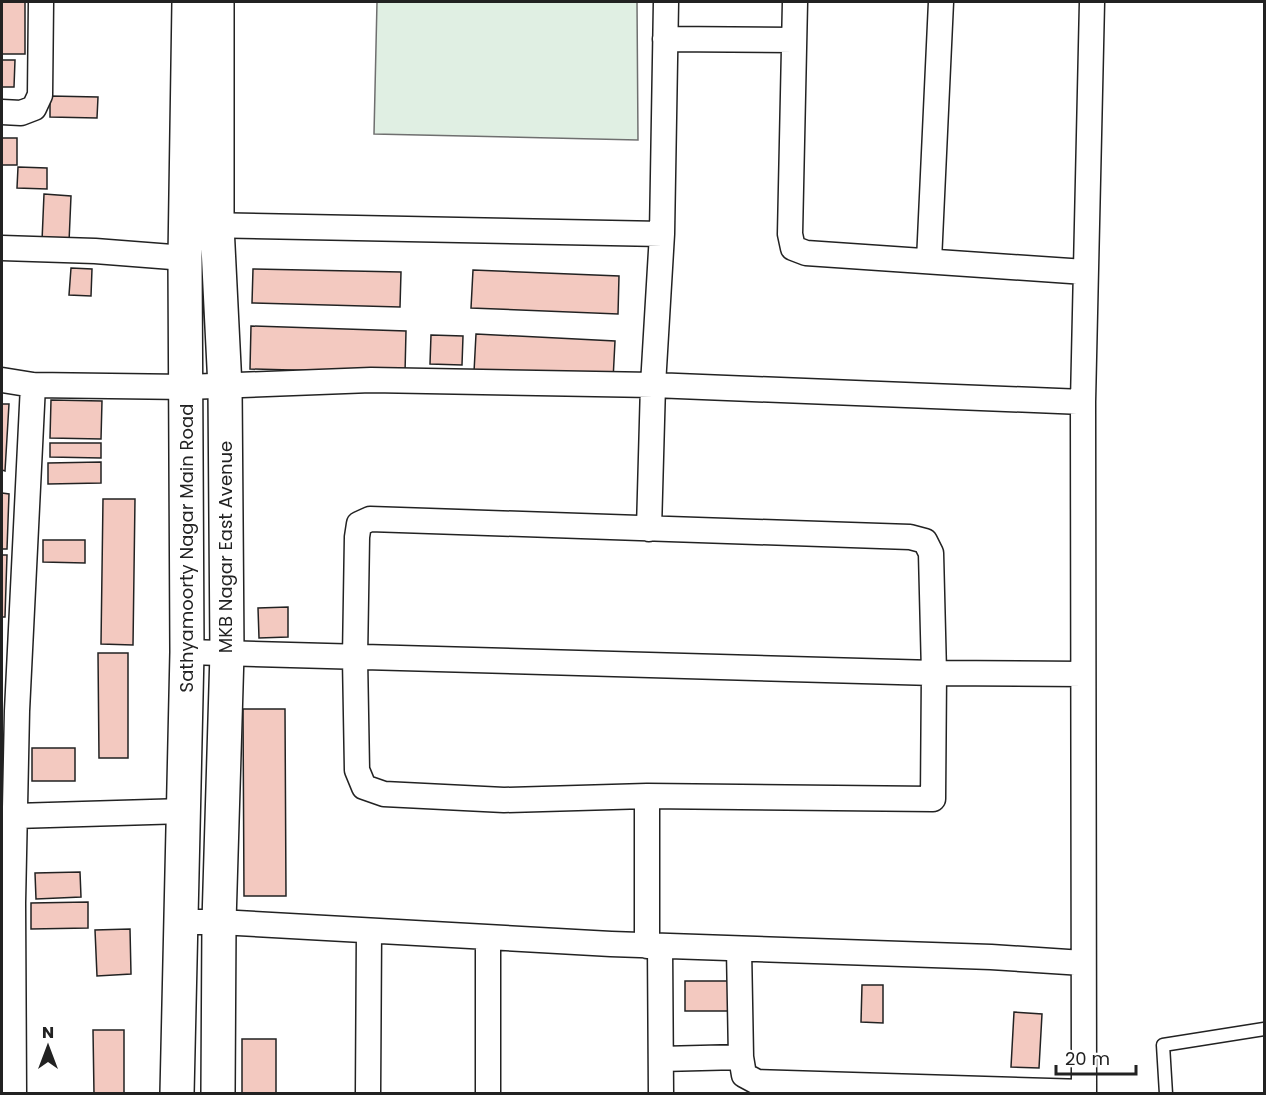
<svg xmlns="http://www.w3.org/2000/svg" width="1266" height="1095" viewBox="0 0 1266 1095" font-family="Poppins,sans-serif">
	<rect width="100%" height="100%" fill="#fff"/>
	<!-- green -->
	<path fill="#e0efe3" stroke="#6f6f6f" stroke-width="1.5" d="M377,2H637L638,140L374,134Z"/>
	<!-- building -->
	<path fill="#f3c9c0" stroke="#222" stroke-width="1.5" d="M2,2H25V54H2Z
		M2,60H15L14,87H2Z
		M50,96L98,97L97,118L50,117Z
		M2,138H17V165H2Z
		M18,167L47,168V189L17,188Z
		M44,194L71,196L69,242L42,241Z
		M71,268L92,269L91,296L69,295Z
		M253,269L401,272L400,307L252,303Z
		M473,270L619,276L618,314L471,308Z
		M251,326L406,331L405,373L250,369Z
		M476,334L615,341L613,380L474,372Z
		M431,335L463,336L462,365L430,364Z
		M51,400L102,401L101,439L50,438Z
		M2,404H9L5,471L2,470Z
		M50,443H101V458L50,457Z
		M101,462V483L48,484V463Z
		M2,493L9,494L7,549H2Z
		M103,499H135L133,645L101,644Z
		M43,540H85V563L43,562Z
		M2,555H7L5,617H2Z
		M288,607V637L259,638L258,608Z
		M98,653H128V758H99Z
		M243,709H285L286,896H244Z
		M32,748H75V781H32Z
		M80,872L81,897L36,899L35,873Z
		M88,902V928L31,929V903Z
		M130,929L131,974L97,976L95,930Z
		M685,981H728V1011H685Z
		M862,985H883V1023L861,1022Z
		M1014,1012L1042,1014L1039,1068L1011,1067Z
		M93,1030H124V1094H94Z
		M242,1039H276V1094H242Z"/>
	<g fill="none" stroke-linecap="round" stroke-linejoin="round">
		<!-- lane casing -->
		<g stroke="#222" stroke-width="15">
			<path id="lane" d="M1166,1094L1163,1045L1264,1029"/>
		</g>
		<!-- street casing -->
		<g stroke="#222" stroke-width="27">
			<path id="street" d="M795,2L790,234L793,248L806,253L1085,272
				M665,39L794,40
				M2,112L21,113L34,108L40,95L41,2
				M203,225L662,234
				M2,248L95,251L185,258
				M929,261L941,2
				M2,380L33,385L187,387L371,380L653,385L1083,402
				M370,519L910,537L925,541L931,553L934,673L933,799L647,796L504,800L384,794L364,787L357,770L355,658L357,537L359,524Z
				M649,529L653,385L662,234L666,2
				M187,652L934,673L1083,674
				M647,796V946
				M15,816L185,811
				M182,922H219L611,944L991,957L1083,963
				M488,938V1094
				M660,946L661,1094
				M739,949L741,1057L744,1075L757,1082L1084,1092
				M661,1059L741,1057
				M14,1094L13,903L17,711L33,385
				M368,1094L369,932
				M1084,1094L1083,402L1092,2"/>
		</g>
		<!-- secondary casing -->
		<g stroke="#222" stroke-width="36">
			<path id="secondary" d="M217,2V226L225,387L227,653L219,922L218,1094
				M177,1094L187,652L185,258L189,2"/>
		</g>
		<!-- lane -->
		<use href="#lane" stroke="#fff" stroke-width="12"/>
		<!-- street -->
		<use href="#street" stroke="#fff" stroke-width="24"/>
		<!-- secondary -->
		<use href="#secondary" stroke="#fff" stroke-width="33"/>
	</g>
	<g text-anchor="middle" stroke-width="4.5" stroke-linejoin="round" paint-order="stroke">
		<!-- street labels -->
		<g font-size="18" fill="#222" stroke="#fff">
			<text transform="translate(226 547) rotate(-90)" y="6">MKB Nagar East Avenue</text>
			<text transform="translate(187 548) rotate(-90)" y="6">Sathyamoorty Nagar Main Road</text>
		</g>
	</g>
	<!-- border -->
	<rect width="1266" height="1095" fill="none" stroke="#222222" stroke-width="6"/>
	<!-- north arrow -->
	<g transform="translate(48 1047)" stroke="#ffffff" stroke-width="4.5" paint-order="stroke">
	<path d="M0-4.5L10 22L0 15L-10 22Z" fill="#222222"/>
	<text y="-9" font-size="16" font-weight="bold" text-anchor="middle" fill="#222222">N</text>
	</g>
	<!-- scale -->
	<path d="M1056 1065v9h80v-9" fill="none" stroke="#222222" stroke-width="3"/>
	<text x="1065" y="1065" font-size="18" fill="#222222" stroke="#ffffff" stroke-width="4.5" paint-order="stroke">20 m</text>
</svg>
